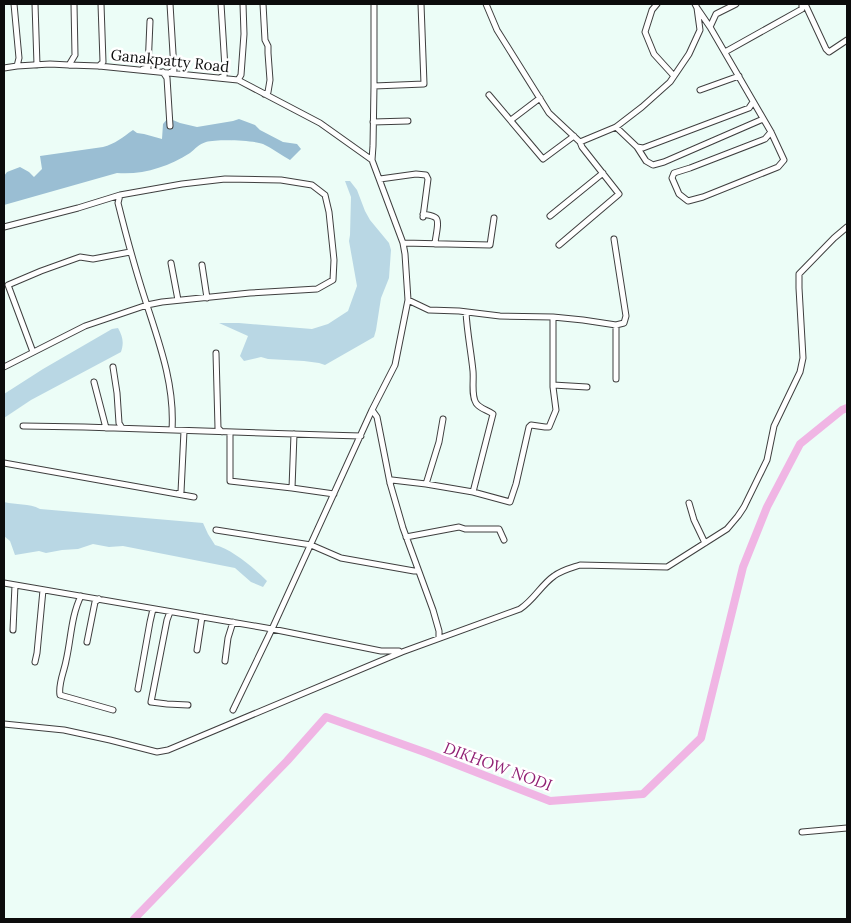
<svg xmlns="http://www.w3.org/2000/svg" width="851" height="923" viewBox="0 0 851 923" font-family="Lora,serif">
	<rect width="100%" height="100%" fill="#ecfdf7"/>
	<!-- green -->
	<path fill="#b9d7e4" d="M345,181H350L357,190L365,211L370,220L389,243L391,250L389,278L381,298L376,330L374,337L325,365L319,363L304,361L268,359L261,357L244,361L240,356L248,336L219,323H239L312,329L328,324L348,311L357,286L349,241L350,235L351,197Z
		M118,328C123,337 124,343 121,352L31,400L4,418V394L43,369L112,329Z
		M4,502C16,505 29,503 40,509L203,523L208,534L215,545C232,549 255,569 267,581L263,587L251,582L235,568L123,546L109,547L93,544L78,549L62,550L46,553L39,551L15,555L10,541L4,536Z"/>
	<!-- forest -->
	<path fill="#9abed3" d="M168,118L180,123L197,127L233,121L239,119L255,125L260,130L283,142L297,144L301,149L290,160C281,155 272,148 263,144C252,140 217,139 206,142C199,144 195,149 190,153C168,167 143,175 117,173L4,205V176L7,172L20,167L29,172L34,177L42,169L40,156L103,147C115,144 123,137 133,130L137,133L144,134L162,139L163,124Z"/>
	<g fill="none" stroke-linecap="round" stroke-linejoin="round">
		<!-- river -->
		<path stroke="#f0b5e4" stroke-width="8" d="M134,919L287,761L326,717L427,753L550,801L643,794L701,738L743,567L767,507L800,444L842,410L847,408"/>
		<!-- street casing -->
		<g stroke="#3f3f3f" stroke-width="7">
			<path id="street" d="M14,4L19,58L17,66
				M35,4L37,65
				M263,4L265,40L268,46V53L270,80L268,92L264,94
				M486,4L497,30L549,113L580,142L616,127L642,107L670,82L689,54L700,30L697,8L695,4
				M657,4L652,10L645,32L654,54L674,76
				M805,4L826,49L829,52L847,40
				M697,8L710,27L771,132L784,160L778,167L703,197L688,201L679,194L672,178L674,173L690,168L765,139L771,132
				M710,27L716,14L736,4
				M725,52L802,9V4
				M69,65L75,55L74,4
				M99,66L103,62L101,4
				M4,68L17,66L50,64L69,65L99,66L238,80L320,123L372,160
				M143,69L148,68L150,21
				M163,72L167,78L170,126
				M170,73L174,70L170,4
				M220,78L224,76L225,68L221,4
				M238,80L241,75L244,34L243,4
				M374,86L424,84L421,4
				M700,90L739,76
				M489,95L543,159L574,136
				M511,120L540,98
				M373,122L408,121
				M616,127L637,147L643,148L749,108L753,102
				M637,147L646,161L653,165L664,162L763,119
				M380,179L416,174L426,175L428,179L423,217
				M120,195L118,203C126,235 134,265 144,296C158,340 175,383 172,430
				M423,214C427,215 433,215 436,218C440,222 435,238 435,244
				M550,216L603,173
				M4,227L78,208L120,195L182,184L225,179L281,180L312,185L325,195L329,212L334,260L333,280L317,289L250,293L162,302L147,305L85,326L4,367
				M403,243L490,245L494,218
				M559,245L619,194L582,147L580,142
				M171,263L178,300
				M202,265L207,298
				M408,300L429,310L459,311L500,316L553,317L583,320L616,325L624,323L626,316L614,239
				M466,312C467,332 471,351 473,371C474,381 471,395 476,403C480,409 488,410 493,414L473,492
				M616,325V379
				M33,352L8,285L41,271L80,257L93,259L130,252
				M216,353L218,428L222,432
				M113,367L117,393L119,423L122,428
				M94,382L106,428
				M553,385L587,387
				M372,410L377,417L390,483L403,528L433,610L439,631V637
				M23,426L84,427L325,435L361,436
				M230,432V481L292,488L334,494
				M4,463L194,497
				M390,483L392,480L426,484L473,492L510,502L516,484L529,427L531,425L545,427H549L556,410L553,387V317
				M426,484L439,442L443,419
				M292,488L294,434
				M178,494L181,492L184,431
				M689,503L694,520L705,543
				M216,530L311,545L341,558L414,571H418
				M406,537L459,527L465,529H499L504,540
				M4,583L272,629L381,651H399
				M81,596C71,616 71,640 66,661C64,672 58,684 60,695L113,710
				M170,612L167,620L151,702L167,704L188,705
				M13,630L15,585
				M87,642L95,602L99,599
				M197,650L202,617
				M225,661L228,638L233,622
				M35,662L37,653L43,590
				M138,689L150,622L153,609
				M233,710L272,629L372,410L395,365L408,300L405,254L403,243L372,160L373,146L374,86V4
				M4,724L64,730L110,740L157,752L168,750L402,652L520,609C534,600 541,585 554,576C562,570 571,568 580,565L667,567L727,529L738,516L744,507L767,460L774,426L800,372L803,358L799,288V274L834,238L847,227
				M802,832L847,828"/>
		</g>
		<!-- street -->
		<use href="#street" stroke="#fff" stroke-width="5"/>
	</g>
	<g text-anchor="middle" stroke-width="5" stroke-linejoin="round" paint-order="stroke">
		<!-- street labels -->
		<g font-size="15" fill="#0c0c0c" stroke="#fff">
			<text transform="translate(170 61) rotate(6)" y="5">Ganakpatty Road</text>
		</g>
		<!-- water labels -->
		<g font-size="16" font-style="italic" fill="#912174" stroke="#fff">
			<text transform="translate(498 766) rotate(20)" y="6">DIKHOW NODI</text>
		</g>
	</g>
	<!-- border -->
	<rect width="851" height="923" fill="none" stroke="#0c0c0c" stroke-width="10"/>
</svg>
